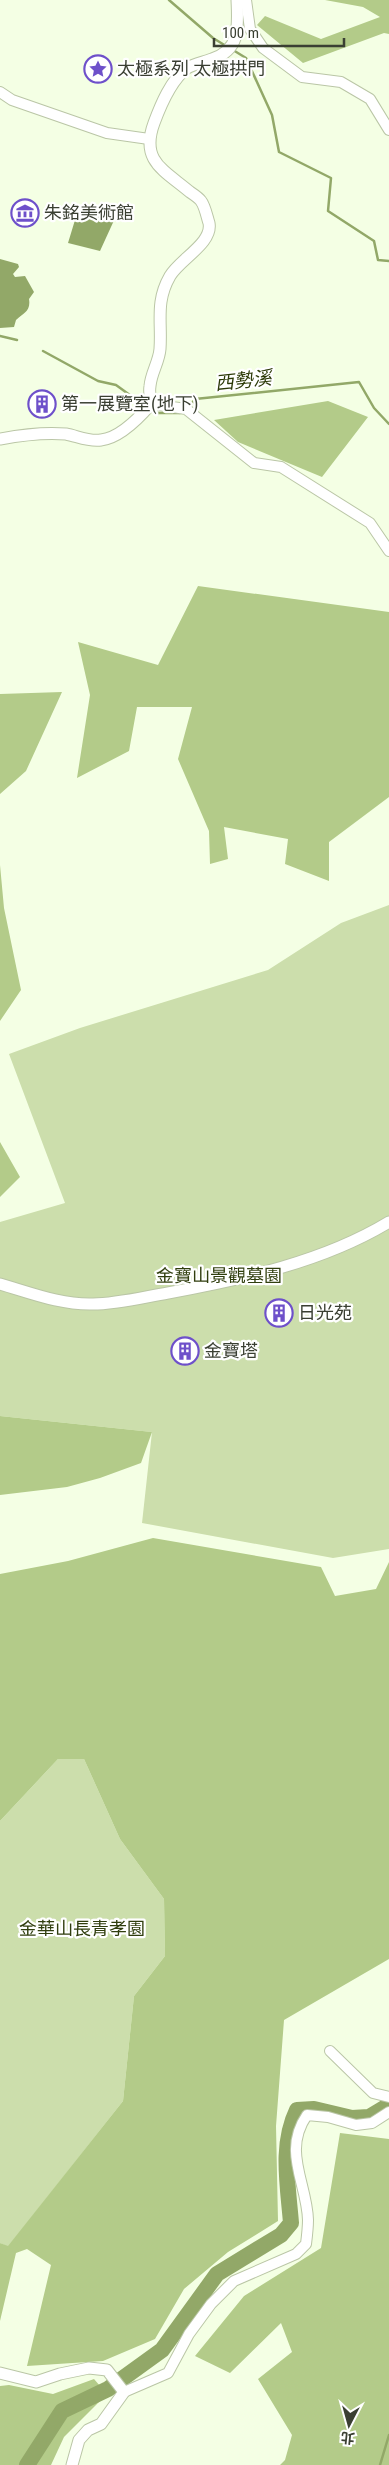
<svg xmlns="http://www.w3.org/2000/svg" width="389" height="2465" viewBox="0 0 389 2465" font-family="'Roboto Condensed','Noto Sans TC',sans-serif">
	<rect width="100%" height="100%" fill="#f4ffe4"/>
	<!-- green -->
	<path fill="#ccdeac" d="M389,905V1549L333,1558L142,1523L152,1432L0,1416V1222L65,1203L9,1054L80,1028L268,970L341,923Z
		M58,1759H84L120,1839L164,1899L165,1956L134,1996L123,2101L8,2247L0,2243V1821Z"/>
	<!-- forest -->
	<path fill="#b3cb89" d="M325,0H389V34L384,33L303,63L257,25L265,16L321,39L380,17L363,7Z
		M328,401L368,417L322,477L238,442L214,420Z
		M198,586L389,612V797L329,842V881L285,864L288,839L224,827L228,859L210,864L209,831L178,759L192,707H137L129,751L77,778L90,695L78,642L158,665Z
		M62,692L26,771L0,794V694Z
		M0,865L4,908L21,990L0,1021Z
		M0,1142L20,1177L0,1197Z
		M0,1416L152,1432L141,1463L100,1478L67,1487L0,1495Z
		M153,1538L321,1567L335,1596L376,1589L389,1562V1959L284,2020L276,2126L278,2221L228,2252L184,2289L155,2339L103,2361L27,2366L51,2265L27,2249L16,2253L0,2321V2243L8,2246L123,2101L134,1996L165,1956L164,1899L120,1839L84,1759H58L0,1821V1574L68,1561Z
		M340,2133L389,2139V2465H280L285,2460L292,2435L258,2379L292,2352L281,2323L230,2373L195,2356L244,2296L321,2248Z
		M94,2379L107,2394L64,2437L51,2465H0V2386L9,2385L53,2394Z"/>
	<!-- water -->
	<path fill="#92a868" d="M103,213L116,216L100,251L68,243L75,220Z
		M0,259L18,264L19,267L13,274L15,277L25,276L34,292L29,299C31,311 24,313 16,320L14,327L0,328Z"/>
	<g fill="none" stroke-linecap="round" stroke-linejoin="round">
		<!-- stream -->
		<path stroke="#92a868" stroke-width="2.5" d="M169,0L213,38L226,46
			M233,50L246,58L272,115L279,152L331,178L328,211L374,241L378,260L389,261
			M0,336L17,340
			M43,351L98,381L116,385L145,406
			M188,409L195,399L359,382L374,408L389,424
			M151,410L156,413H180
			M380,2465L389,2435"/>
		<!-- river -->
		<path stroke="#92a868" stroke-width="16" d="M27,2465L62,2411L108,2389L162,2350L217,2274L281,2235L291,2223C288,2185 280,2145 297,2110L314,2109L352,2118L369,2117L389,2105"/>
		<!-- minor casing -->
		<g stroke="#bac6a6" stroke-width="12">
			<path id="minor" d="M246,0L250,29L263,48L302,77L341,82L370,99L389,130
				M0,92L12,100L107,133L149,139
				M151,404L186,409L254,463L281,467L370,523L389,551
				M330,2051L373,2093L389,2097
				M124,2392L168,2373L189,2334L211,2304L234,2281L296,2254L306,2244C307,2236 308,2228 308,2220C307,2183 282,2151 307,2115L328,2117L356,2125L372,2123L389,2112"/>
		</g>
		<!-- tertiary casing -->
		<g stroke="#bac6a6" stroke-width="13">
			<path id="tertiary" d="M0,439C21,435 44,432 66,434C77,436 89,442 101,440C119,438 139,418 151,404C150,398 149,392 150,386C151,373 159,362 160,349C162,322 155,302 170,276C180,259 213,243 209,223C207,217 205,206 201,201C199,198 193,194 190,192C164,170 140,161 154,123C161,104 171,80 187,68C194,64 204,62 212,59C241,50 238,26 237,0
				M0,1284C31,1293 61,1305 93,1304C117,1304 144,1297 168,1293C243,1279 323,1262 389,1222
				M0,2373L36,2382L60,2374L89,2368L107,2370L124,2392L101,2424L88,2430L79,2440L72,2465"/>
		</g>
		<!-- minor -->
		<use href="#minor" stroke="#fff" stroke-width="10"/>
		<!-- tertiary -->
		<use href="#tertiary" stroke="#fff" stroke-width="11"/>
	</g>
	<!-- icons -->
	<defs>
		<g id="sight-ring" transform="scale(1.4375)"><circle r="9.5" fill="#fff" stroke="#6e50ca" stroke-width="1.5"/><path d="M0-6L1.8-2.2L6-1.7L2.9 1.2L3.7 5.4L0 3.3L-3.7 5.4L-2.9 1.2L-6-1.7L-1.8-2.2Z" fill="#6e50ca"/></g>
		<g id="museum-ring" transform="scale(1.4375)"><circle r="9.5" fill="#fff" stroke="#6e50ca" stroke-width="1.5"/><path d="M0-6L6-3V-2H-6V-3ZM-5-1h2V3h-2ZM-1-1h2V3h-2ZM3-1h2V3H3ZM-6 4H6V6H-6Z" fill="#6e50ca"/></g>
		<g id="building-ring" transform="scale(1.4375)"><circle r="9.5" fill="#fff" stroke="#6e50ca" stroke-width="1.5"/><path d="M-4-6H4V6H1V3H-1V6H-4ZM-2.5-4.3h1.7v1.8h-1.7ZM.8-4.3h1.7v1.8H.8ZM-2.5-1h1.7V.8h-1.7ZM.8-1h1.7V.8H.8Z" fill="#6e50ca"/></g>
	</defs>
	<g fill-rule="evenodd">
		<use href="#sight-ring" x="98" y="69"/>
		<use href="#museum-ring" x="25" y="213"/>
		<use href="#building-ring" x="42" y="404"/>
		<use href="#building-ring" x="279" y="1313"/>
		<use href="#building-ring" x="185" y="1351"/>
	</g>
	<g text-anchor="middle" stroke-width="4.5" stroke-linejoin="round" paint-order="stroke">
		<!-- poi labels -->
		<g font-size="18" fill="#3a3f32" stroke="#fff" text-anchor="start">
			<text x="117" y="75">太極系列 太極拱門</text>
			<text x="44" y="219">朱銘美術館</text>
			<text x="61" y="410">第一展覽室(地下)</text>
			<text x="298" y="1319">日光苑</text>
			<text x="204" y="1357">金寶塔</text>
		</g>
		<!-- park labels -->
		<g font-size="18" fill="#303e0e" stroke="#fff">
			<text x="219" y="1282">金寶山景觀墓園</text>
			<text x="82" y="1935">金華山長青孝園</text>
		</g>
		<!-- water labels -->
		<g font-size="19" font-style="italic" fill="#2b3907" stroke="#fff">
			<text transform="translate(243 380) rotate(-6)" y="7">西勢溪</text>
		</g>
	</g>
	<!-- north arrow -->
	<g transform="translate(349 2425) rotate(186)" stroke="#ffffff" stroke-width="4" paint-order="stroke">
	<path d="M0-4L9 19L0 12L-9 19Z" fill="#3a3f32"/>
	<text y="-8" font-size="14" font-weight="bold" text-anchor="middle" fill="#3a3f32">北</text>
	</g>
	<!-- scale -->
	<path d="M214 38v8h130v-8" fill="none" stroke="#3a3f32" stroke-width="2.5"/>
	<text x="222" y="38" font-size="15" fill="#3a3f32" stroke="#ffffff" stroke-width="4" paint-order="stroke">100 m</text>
</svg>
